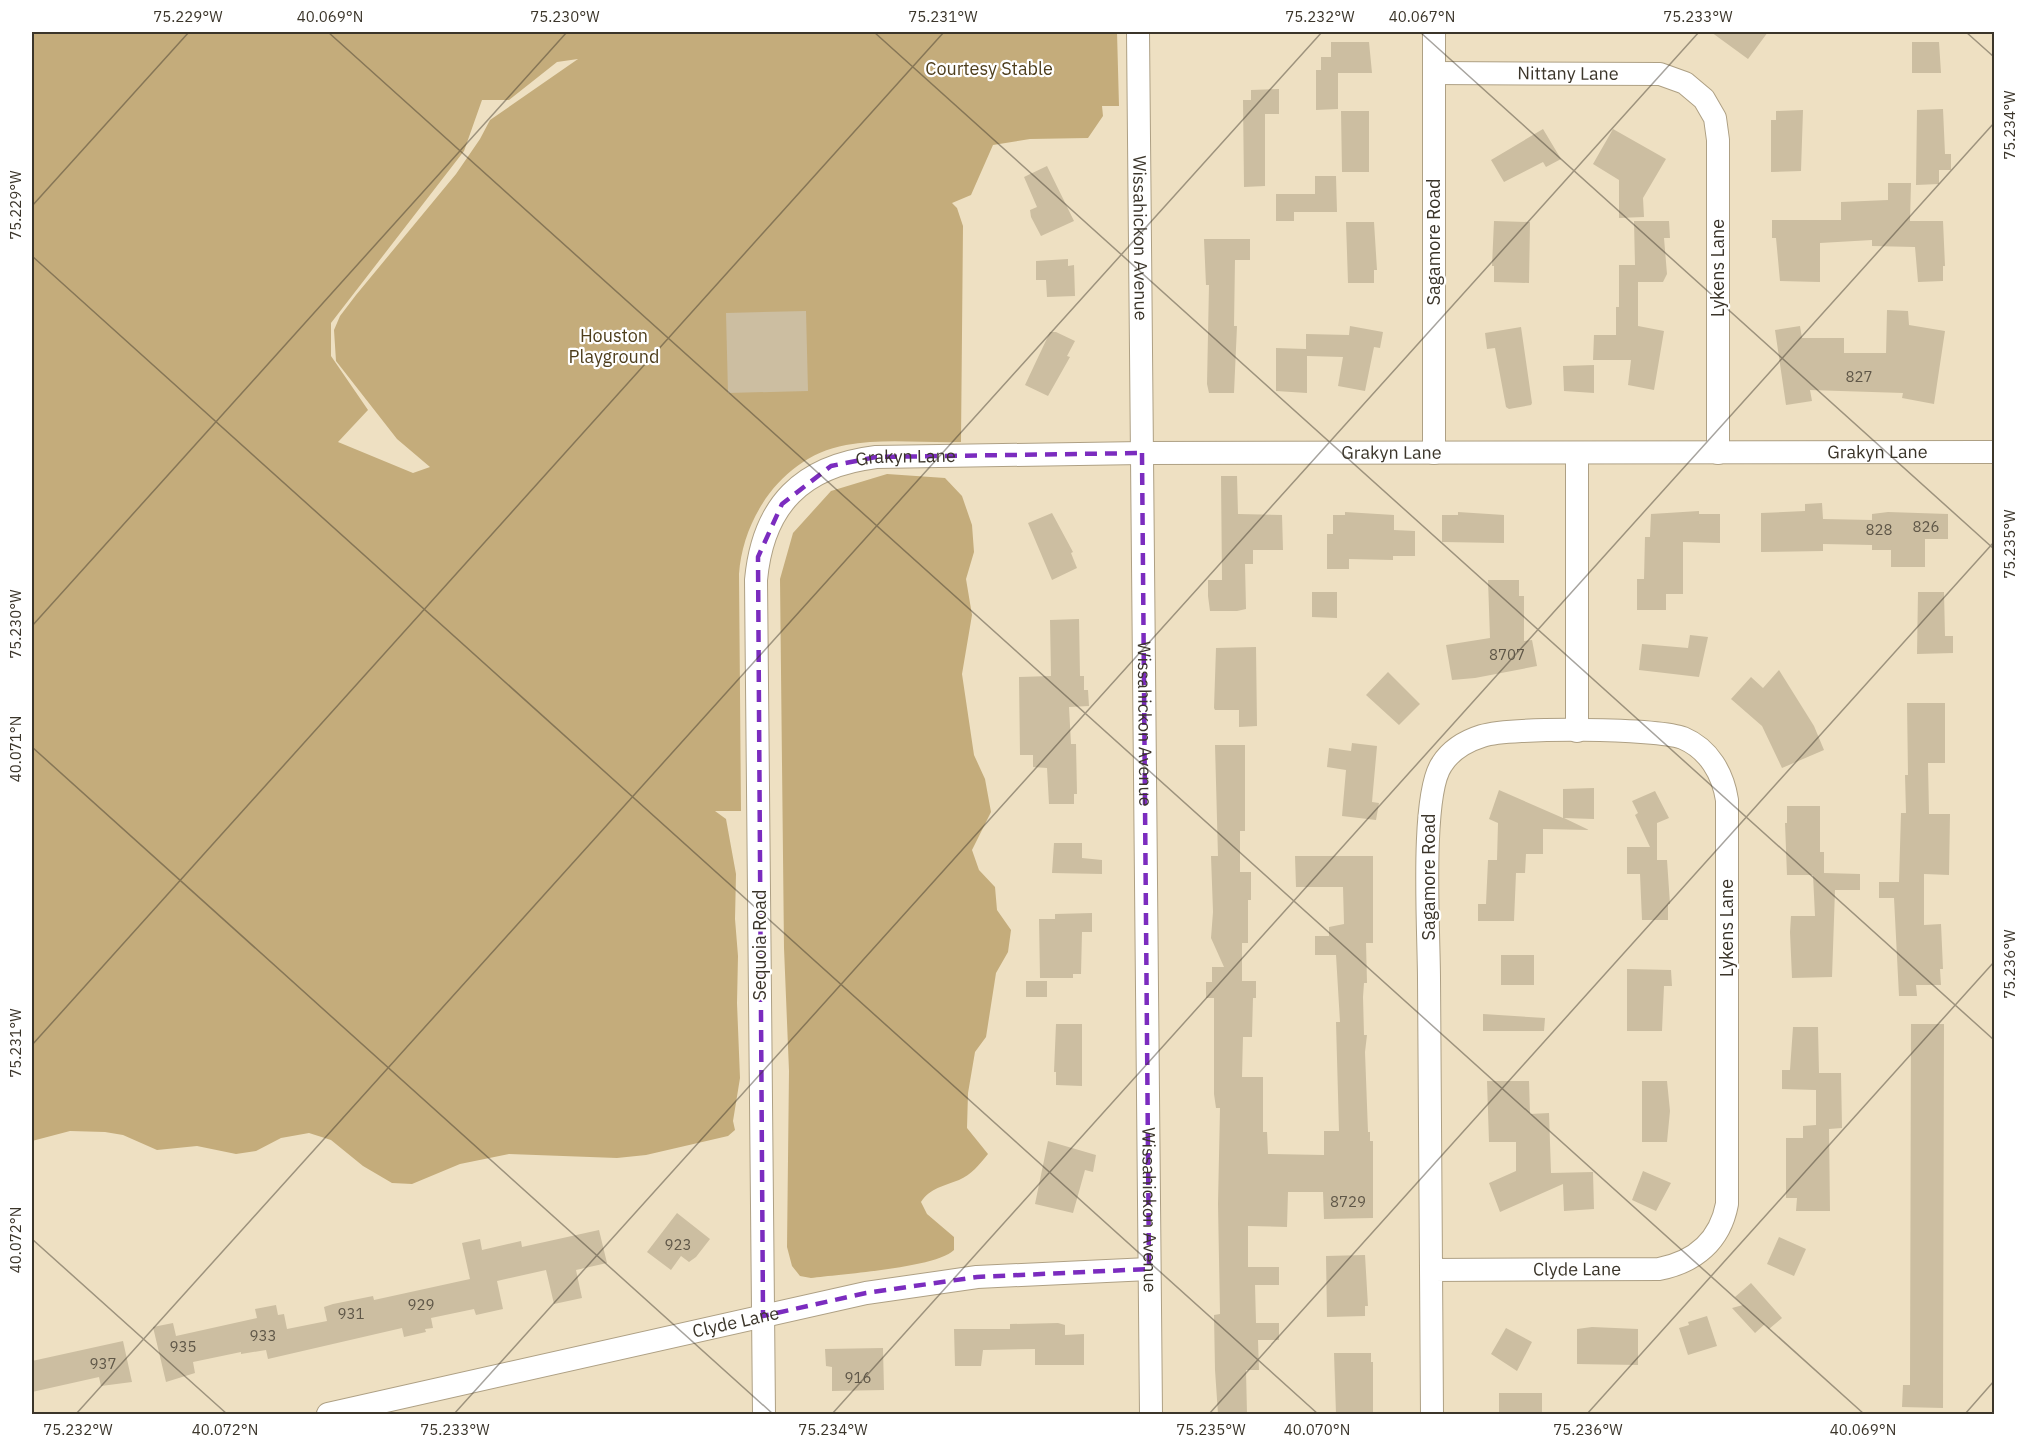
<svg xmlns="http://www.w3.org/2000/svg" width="2026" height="1446" viewBox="0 0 2026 1446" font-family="'IBM Plex Sans',sans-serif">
	<rect width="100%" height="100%" fill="#eee0c2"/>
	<!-- green -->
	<path fill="#c4ac7b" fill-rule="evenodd" d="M32,32H1117L1119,106H1102L1103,116L1088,138L1030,139L993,145L971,195L952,203L957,208L963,226L961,442C923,443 882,438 846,445C784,456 743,516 739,574L741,811H715L726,819L736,874L735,919L738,956L737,1003L740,1078L733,1121L735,1130L728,1136L646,1155L617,1158L509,1154L460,1164L412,1184L392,1183L363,1166L331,1140L309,1133L281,1138L256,1151L236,1154L197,1146L157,1150L123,1135L105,1132L70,1131L32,1141ZM578,59L490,120L480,139L456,174L356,295L340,316L334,330L336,361L397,439L430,467L413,473L338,442L368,410L331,356V323L464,151L482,100H509L557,62Z
		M887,474L945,478L962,496L972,525L974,552L966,579L972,615L962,674L974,755L985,779L991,812L972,850L979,870L995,887L997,910L1011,930L1008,952L996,973L986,1037L975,1052L968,1093L967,1128L988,1154C980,1164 971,1175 959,1180C944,1186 930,1188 921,1202L927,1214L954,1237V1250C936,1268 841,1274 811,1278L800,1276L792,1266L787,1247L789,1071L784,948L780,579L793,533L831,491Z"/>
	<!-- building -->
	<path fill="#ccbea1" d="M1711,32H1768L1748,59Z
		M1331,42H1369L1372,73H1338V109L1316,110V70H1321V57H1331Z
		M1912,42H1939L1941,73H1912Z
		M1279,89V114H1265V186L1244,187L1243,100H1251V90Z
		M1943,109L1945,154H1951V170H1939V184L1916,185L1917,110Z
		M1803,110L1801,171L1771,172V120H1776V111Z
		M1341,111H1369V172H1342Z
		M1543,129L1561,159L1546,167L1543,162L1504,182L1491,160Z
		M1613,129L1666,159L1643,198L1644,217L1619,218V180L1593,164Z
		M1047,166L1074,221L1041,236L1031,217L1030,210L1037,207L1024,177Z
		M1315,176H1336L1337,212H1294V221H1276V194H1315Z
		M1888,183H1911L1910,221H1943L1945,266H1943V281L1918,282L1915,247L1872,246V240L1820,243V282L1780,281L1776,238H1772V220H1841V202L1888,200Z
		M1494,221L1530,222L1529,283L1494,282V266H1492Z
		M1634,221H1669L1670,238H1664L1667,274L1663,282H1638V326L1664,331L1654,390L1628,385L1631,360H1593L1594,335H1616V307H1619V265H1635Z
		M1346,222H1374L1377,270H1374V283H1348Z
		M1204,239H1250V260H1235L1234,326H1237L1234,393H1209L1207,384L1209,285H1206Z
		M1068,259V266L1074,265L1075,296L1047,297L1046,280H1036V261Z
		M1887,310L1908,311L1909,325L1945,331L1934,404L1902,398L1903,393L1810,390L1812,401L1786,405L1775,330L1800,326L1802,338H1844V353H1886Z
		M806,311L808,391L728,393L726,313Z
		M1350,326L1383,332L1380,348L1374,347L1365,391L1338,386L1343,357L1307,356V393L1276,391V348L1306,349V334L1349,335Z
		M1521,327L1532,403L1531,405L1509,409L1506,407L1495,348L1487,349L1485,333Z
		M1050,332H1056L1075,341L1067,356L1070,357L1048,396L1025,385Z
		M1594,365V393L1564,391L1563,366Z
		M1221,476H1237L1238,514L1282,515L1283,550H1253V564H1245L1246,609L1237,611H1210L1208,596V580H1222Z
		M1822,503L1823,519L1872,520V514L1888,512L1948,514V539H1925V567H1891V550H1872V545L1823,544V551L1761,552V513L1805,511V504Z
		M1699,511V514H1720V543L1683,542V594H1666V610H1637V579H1644L1645,537H1650L1651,514Z
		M1345,512L1394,515V530L1415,531V556H1393V560L1349,559V569H1327V534H1333V515H1345Z
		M1458,512L1504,515V543L1442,542V515H1458Z
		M1052,513L1073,552L1071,553L1077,568L1052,580L1028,523Z
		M1488,580H1519V596H1524V641L1532,640L1537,666L1475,678L1452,680L1446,645L1490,638Z
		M1312,592H1337V618L1312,617Z
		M1918,592H1944L1945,636H1953V653L1917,654Z
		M1079,619L1080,676H1084V690H1088L1089,706L1069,707L1071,744H1076L1077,794H1074V804H1049L1047,768L1033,767V755H1020L1019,677L1051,676L1050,620Z
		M1690,635L1708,637L1699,677L1639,670L1642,644L1688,648Z
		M1256,647L1257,726L1239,727V710H1215L1214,708L1216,648Z
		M1779,670L1814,726L1824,750L1782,768L1762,726L1731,699L1751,677L1763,688Z
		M1388,672L1420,704L1399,725L1366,695Z
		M1907,703H1945V763H1928L1929,814H1950L1949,875L1924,874V925L1941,924L1943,969H1940L1941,985H1916L1917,996H1899L1894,898H1879V882H1899L1901,813H1906L1905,775H1908Z
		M1352,743L1377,746L1372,802L1379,803L1376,820L1342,816L1346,770L1327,767L1329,748L1351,751Z
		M1215,745H1245V831H1240V872H1251V900H1248V943H1242V981H1256V998H1253L1252,1037H1243L1242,1077H1263V1132H1267L1268,1154L1324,1155V1131H1339L1336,1022H1340L1336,955H1315V936H1329V927L1344,924L1343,887H1296L1295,856H1373V943H1366L1367,983H1364L1363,997L1364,1035H1367L1365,1052L1368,1132H1370V1141H1373V1218L1324,1219L1323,1192H1288L1287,1227L1248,1226V1267H1279V1285H1255L1256,1323H1279V1340H1258L1259,1370H1246L1247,1414H1218L1215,1370L1214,1315L1220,1314L1218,1204L1220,1108H1216L1214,1094V998H1206V982H1212V967H1224L1211,938L1213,912L1211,856H1218Z
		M1594,788V819L1564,818L1589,830L1543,829V854H1526L1525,873H1516L1514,921H1478V904H1486L1488,860H1497L1498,823L1489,819L1499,790L1563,818V789Z
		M1655,791L1669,818L1657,823V860H1667L1670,904H1668V920H1642L1640,874H1627V847H1650L1635,815L1638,813L1632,801Z
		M1787,806H1820V852H1824V873L1860,874V890H1835L1832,977L1792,978L1790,932L1791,916H1815L1813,875H1787L1785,823H1787Z
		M1054,843H1082V858L1102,860V874L1052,873Z
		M1092,913V932H1082L1081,974H1073V978H1040L1039,919H1055V914Z
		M1501,955H1534V985H1501Z
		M1627,969L1671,970L1672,986H1664L1662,1031H1627Z
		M1026,981H1047V997H1026Z
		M1483,1014L1545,1018L1544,1031H1483Z
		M1056,1024H1082V1086L1056,1085V1072H1054Z
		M1911,1024H1944L1943,1408L1902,1407L1903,1385H1910Z
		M1793,1027H1818L1819,1073H1841L1842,1128L1829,1129L1830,1211H1796L1797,1198H1786V1138H1803V1126L1816,1125V1090L1782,1089V1070H1790Z
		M1487,1081H1529L1530,1114L1549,1113L1551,1173L1593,1172L1594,1209L1564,1211L1563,1184L1500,1212L1489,1183L1516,1171V1142H1489Z
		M1642,1081H1667L1670,1111L1667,1142H1642Z
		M1048,1141L1096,1155L1093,1172L1085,1170L1073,1213L1035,1204Z
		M1643,1171L1671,1183L1656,1211L1632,1200Z
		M677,1213L710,1239L696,1257L689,1262L681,1256L671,1270L647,1252Z
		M599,1230L607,1263L576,1270L582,1298L554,1304L546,1270L497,1281L503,1309L476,1315L474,1309L431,1318L433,1328L425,1329L426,1332L404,1337L402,1328L268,1359L266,1350L241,1354V1352L193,1362L195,1373L166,1382L153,1327L173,1323L176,1336L257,1318L255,1309L276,1305L278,1315L284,1314L287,1329L327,1321L324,1307L333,1304L373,1296L374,1300L470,1279L462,1243L480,1239L482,1250L521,1241L522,1247Z
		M1779,1237L1806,1249L1794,1276L1767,1264Z
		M1365,1255L1368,1306H1365V1316L1327,1317L1326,1256Z
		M1751,1283L1782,1318L1769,1329L1765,1324L1755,1333L1732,1308L1743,1305L1735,1297Z
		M1707,1316L1717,1346L1688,1355L1679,1328L1689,1325L1688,1322Z
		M1058,1323L1065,1325V1335L1084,1334V1365H1035V1349L983,1350L981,1366H955L954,1329H1010V1324Z
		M1592,1327L1638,1329V1365L1577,1364V1329Z
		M1506,1328L1532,1342L1517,1371L1491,1354Z
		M123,1341L132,1382L101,1386L99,1377L32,1392V1361Z
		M883,1348L884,1390L832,1391V1367L826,1366L825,1349Z
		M1334,1353H1371V1362H1373V1414H1336Z
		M1499,1393H1542V1414H1499Z"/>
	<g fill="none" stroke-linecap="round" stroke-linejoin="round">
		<!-- minor casing -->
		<g stroke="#aea084" stroke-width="24">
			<g id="minor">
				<path id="s1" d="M1138,32L1151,1414"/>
				<path d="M1434,32V453"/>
				<path id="s2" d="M1434,73L1660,74L1685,83L1704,99L1715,118L1718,140V453"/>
				<path d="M1577,454V731"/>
				<path id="s3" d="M1431,1270L1659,1269C1695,1262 1720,1241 1727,1204V800C1723,774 1709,749 1683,738C1658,728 1509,727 1482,736C1466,741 1451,750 1442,764C1420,795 1429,934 1429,979C1430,1124 1431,1269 1432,1414"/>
				<path id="s4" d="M328,1414L866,1293L977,1277L1149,1269"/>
				<path id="s5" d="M764,1414L756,580C763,505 802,466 876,457L1142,453L1994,452"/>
			</g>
		</g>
		<!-- minor -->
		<use href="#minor" stroke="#fff" stroke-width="22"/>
	</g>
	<!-- marked area -->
	<path fill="none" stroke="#7b2cbf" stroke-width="4.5" stroke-dasharray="12 8" stroke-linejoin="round" d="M1142,453L1149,1269L977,1277L866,1293L763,1316L758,557L782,504L831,466L876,457Z"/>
	<!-- ticks -->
	<path fill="none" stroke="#3b352a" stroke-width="1.5" stroke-opacity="0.45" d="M328,32L1864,1414M874,32L1994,1040M1420,32L1994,549M1966,32L1994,57M32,206L189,32M32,256L1318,1414M32,626L567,32M32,747L773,1414M32,1045L944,32M32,1239L227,1414M76,1414L1322,32M454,1414L1699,32M832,1414L1994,123M1209,1414L1994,542M1587,1414L1994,962M1965,1414L1994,1381"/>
	<g text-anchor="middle" stroke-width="4.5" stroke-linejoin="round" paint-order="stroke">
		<!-- number labels -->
		<g font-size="15" fill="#5f5748">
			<text x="1859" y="382">827</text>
			<text x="1926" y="532">826</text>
			<text x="1879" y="535">828</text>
			<text x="1507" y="660">8707</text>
			<text x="1348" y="1207">8729</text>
			<text x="678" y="1250">923</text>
			<text x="421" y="1310">929</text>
			<text x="351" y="1319">931</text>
			<text x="263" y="1341">933</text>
			<text x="183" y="1352">935</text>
			<text x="103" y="1369">937</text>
			<text x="858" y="1383">916</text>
		</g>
		<!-- park labels -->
		<g font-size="18" fill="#4e3e1c" stroke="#fff">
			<text x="989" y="75">Courtesy Stable</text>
			<text x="614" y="342">Houston<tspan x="614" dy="21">Playground</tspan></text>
		</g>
		<!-- street labels -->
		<g font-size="18" fill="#3b352a" stroke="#fff">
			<text dy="6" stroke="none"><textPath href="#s2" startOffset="134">Nittany Lane</textPath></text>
			<text dy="6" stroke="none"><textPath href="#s1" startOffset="206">Wissahickon Avenue</textPath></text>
			<text transform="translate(1434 242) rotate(-90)" y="6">Sagamore Road</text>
			<text transform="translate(1718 268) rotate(-90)" y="6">Lykens Lane</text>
			<text dy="6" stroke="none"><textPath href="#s5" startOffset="2025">Grakyn Lane</textPath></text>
			<text dy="6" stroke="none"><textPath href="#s5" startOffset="1539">Grakyn Lane</textPath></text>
			<text dy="6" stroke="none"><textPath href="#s5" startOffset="1053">Grakyn Lane</textPath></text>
			<text dy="6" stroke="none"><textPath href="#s1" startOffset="692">Wissahickon Avenue</textPath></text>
			<text transform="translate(1429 877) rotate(-90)" y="6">Sagamore Road</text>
			<text transform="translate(1727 928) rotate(-90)" y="6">Lykens Lane</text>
			<text transform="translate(760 945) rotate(-90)" y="6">Sequoia Road</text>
			<text dy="6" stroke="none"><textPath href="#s1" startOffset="1178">Wissahickon Avenue</textPath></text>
			<text dy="6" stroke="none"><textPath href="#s3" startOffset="146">Clyde Lane</textPath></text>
			<text dy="6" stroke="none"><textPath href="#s4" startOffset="418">Clyde Lane</textPath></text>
		</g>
	</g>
	<!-- border -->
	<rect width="2026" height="1446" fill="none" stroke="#ffffff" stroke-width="66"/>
	<rect x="33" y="33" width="1960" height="1380" fill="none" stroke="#3b352a" stroke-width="2"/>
	<g font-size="15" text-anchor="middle" fill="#3b352a">
		<text x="188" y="22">75.229°W</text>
		<text x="330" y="22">40.069°N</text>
		<text x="565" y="22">75.230°W</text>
		<text x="943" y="22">75.231°W</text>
		<text x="1320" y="22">75.232°W</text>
		<text x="1422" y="22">40.067°N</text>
		<text x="1698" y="22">75.233°W</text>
		<text transform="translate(2010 125) rotate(-90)" y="5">75.234°W</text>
		<text transform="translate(16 205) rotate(-90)" y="5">75.229°W</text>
		<text transform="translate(2010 544) rotate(-90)" y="5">75.235°W</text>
		<text transform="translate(16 624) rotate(-90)" y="5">75.230°W</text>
		<text transform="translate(16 749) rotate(-90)" y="5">40.071°N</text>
		<text transform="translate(2010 964) rotate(-90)" y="5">75.236°W</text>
		<text transform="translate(16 1043) rotate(-90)" y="5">75.231°W</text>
		<text transform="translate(16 1240) rotate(-90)" y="5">40.072°N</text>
		<text x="78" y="1435">75.232°W</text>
		<text x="225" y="1435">40.072°N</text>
		<text x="455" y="1435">75.233°W</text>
		<text x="833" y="1435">75.234°W</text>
		<text x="1211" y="1435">75.235°W</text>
		<text x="1317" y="1435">40.070°N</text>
		<text x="1588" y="1435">75.236°W</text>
		<text x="1863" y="1435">40.069°N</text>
	</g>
</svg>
